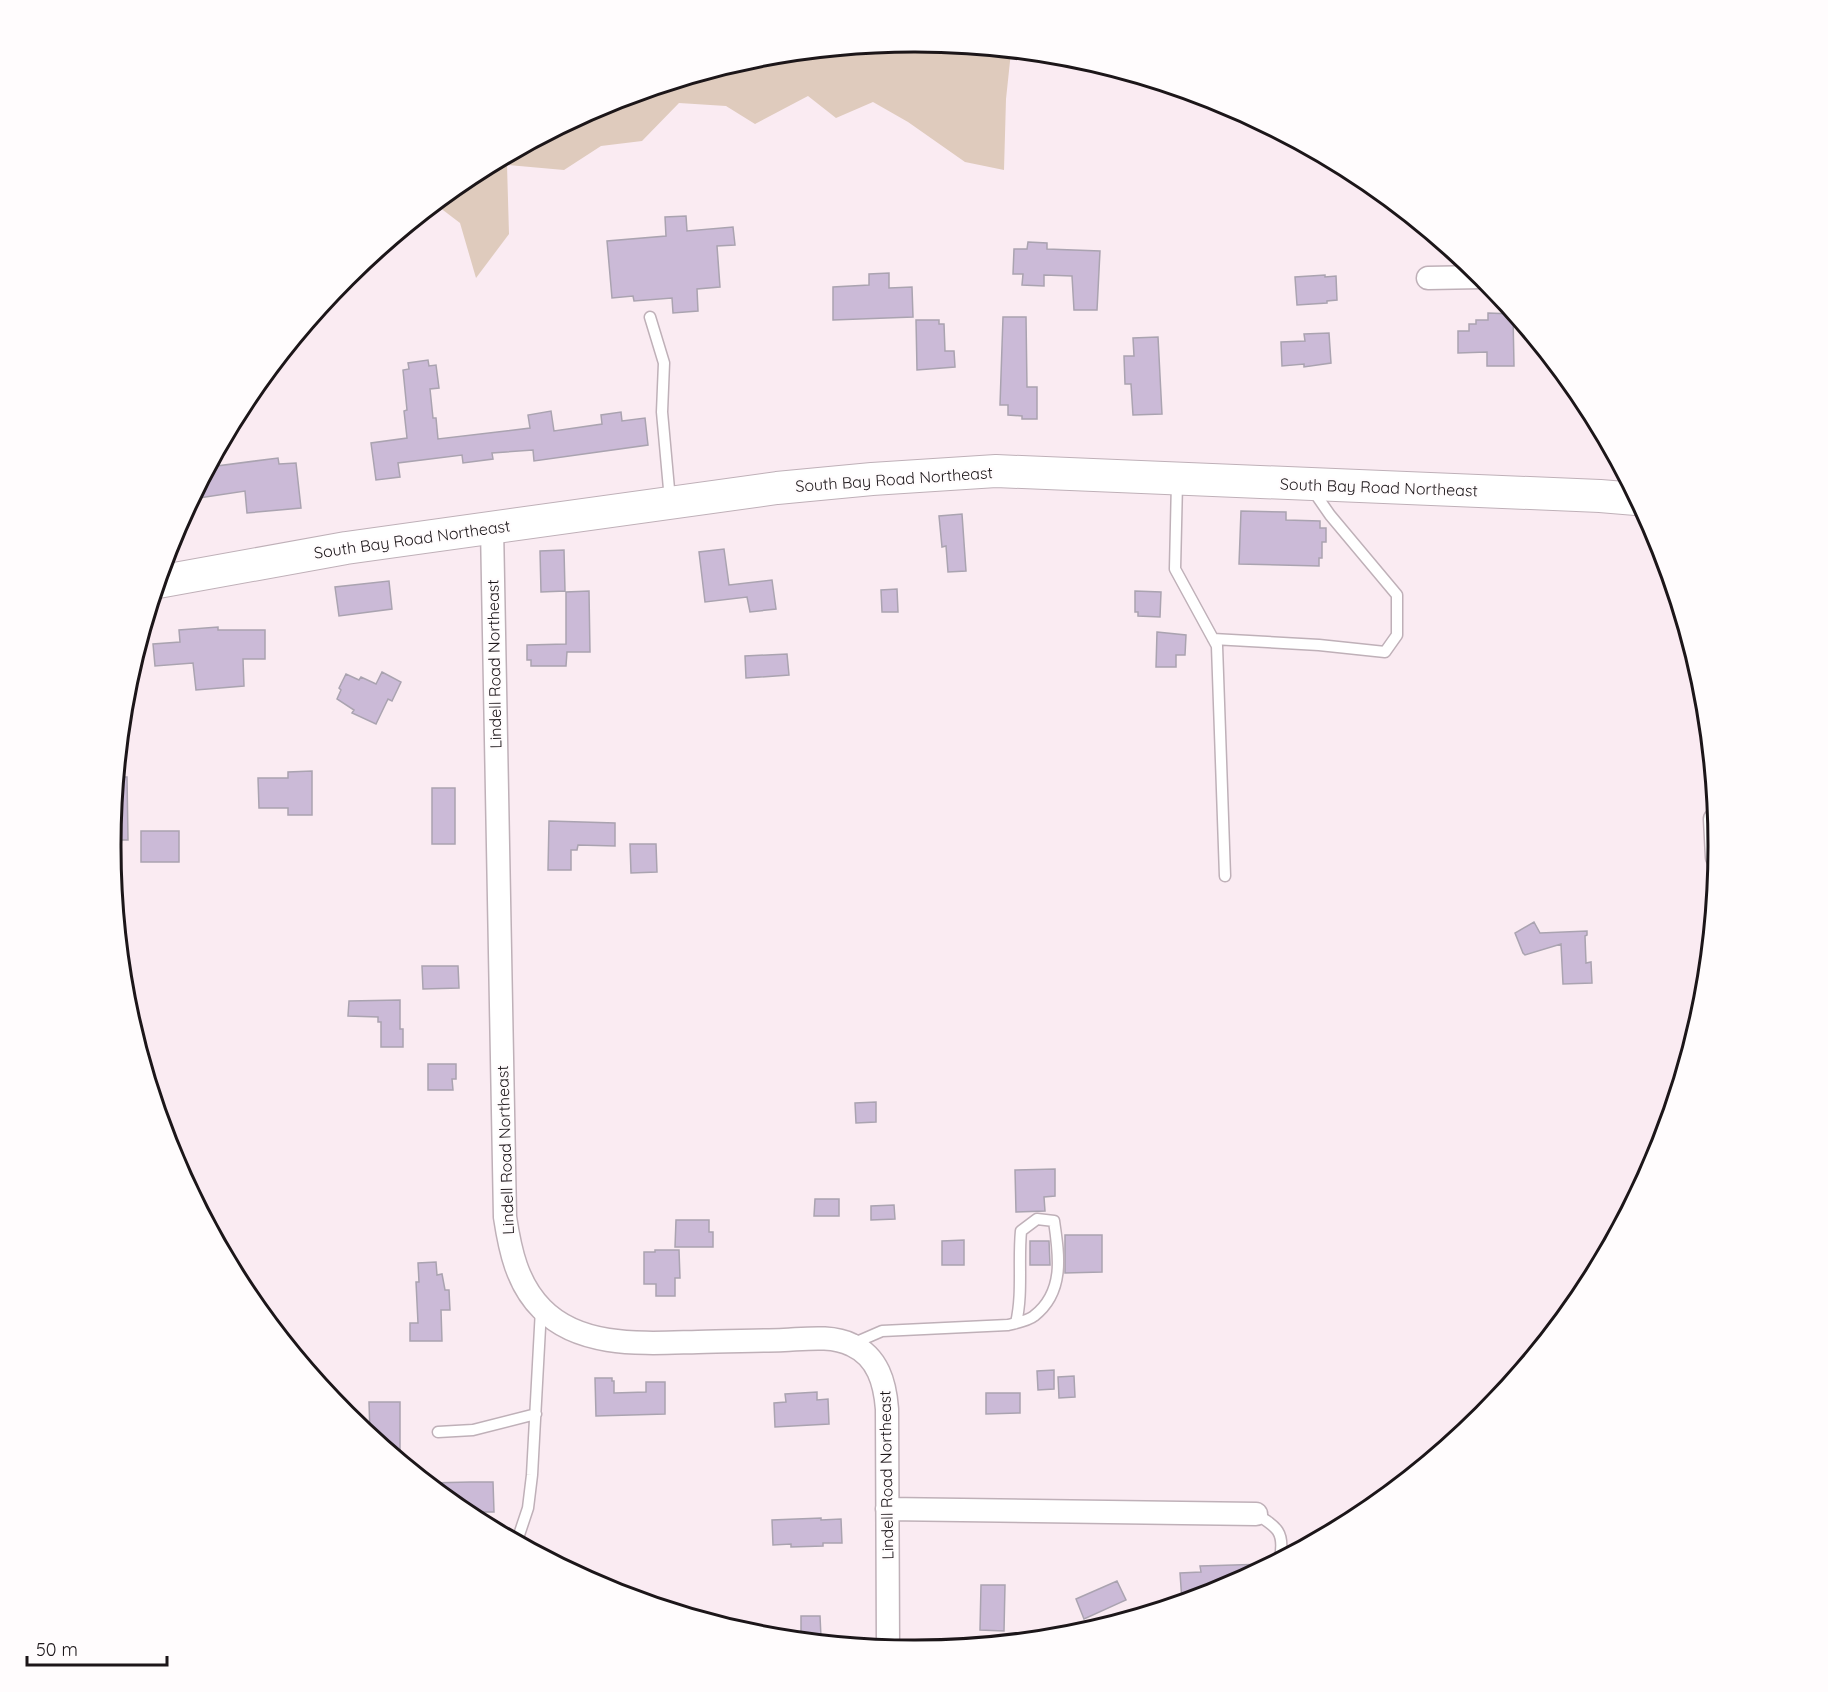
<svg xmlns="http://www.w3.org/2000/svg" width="1828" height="1692" viewBox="0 0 1828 1692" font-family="Quicksand,sans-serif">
	<rect width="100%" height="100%" fill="#faebf2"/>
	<!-- green -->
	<path fill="#dfcbbd" d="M914,42L1011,52L1006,99L1004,170L965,162L908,122L873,102L836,118L808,96L755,124L726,106L679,103L642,141L601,146L564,170L507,165L509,234L476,278L460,223L439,207L424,213L468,177L607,103L757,57Z"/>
	<!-- building -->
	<path fill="#cbbad7" stroke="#aaa3b0" stroke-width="1.5" d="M686,216L687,231L733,227L735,245L717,246L720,287L697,289L698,311L673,313L672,298L634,301L633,296L612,298L607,241L666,236L665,217Z
		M1028,242L1047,243V249L1100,251L1097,310H1074L1072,276L1044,275V286L1022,285L1023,274H1013L1014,249H1027Z
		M889,273V288L912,287L913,317L833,320V287L869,285V274Z
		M1325,275V277L1336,276L1337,300L1327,301V303L1297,305L1295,277Z
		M1488,313L1513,314L1514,366H1487V352L1458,353V331H1469V324H1476V320H1488Z
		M1003,317H1026L1027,387H1037V419H1022V416L1008,415V405H1000Z
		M916,320H939V324H944L945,351H954L955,367L917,370Z
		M1329,333L1331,363L1304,367V364L1282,366L1281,342L1305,341L1304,334Z
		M1158,337L1162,414L1133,415L1131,384H1125L1124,356H1134L1133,338Z
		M428,360L429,366L436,365L439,388L430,389L433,418H436L438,439L530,428L528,415L551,411L554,431L602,424L601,415L621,412L622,421L645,418L648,445L534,461L533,450L492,453L493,459L463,463L462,455L398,463L400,477L376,480L371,443L407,438L404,411L407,410L403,370L409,369L408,363Z
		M278,458L279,464L296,463L301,508L247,513L245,491L192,499L209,467Z
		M1241,511L1286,512V520L1320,521V528H1326V542H1322V558H1319V566L1239,564Z
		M962,514L966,571L948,572L946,546L942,547L939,516Z
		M724,549L729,585L772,580L776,609L750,612L747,597L705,602L699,552Z
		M564,550L565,591L541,592L540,551Z
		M389,581L392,609L339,616L335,587Z
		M897,589L898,612H882L881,590Z
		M589,591L590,652H567L566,666H531V660H527V645L566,644V592Z
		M1135,591L1161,592L1160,617L1138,616V612H1135Z
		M218,627V630H265V659H243L244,686L196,690L193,663L155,666L153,644L180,642L179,630Z
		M1157,632L1186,635L1185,655H1176V667H1156Z
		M787,654L789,675L746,678L745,656Z
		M382,672L401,682L392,701L388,699L376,724L352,713L354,710L337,699L341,690L339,688L346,674L359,680L361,677L376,684Z
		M312,771V815H288V808H259L258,778H288V772Z
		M117,777H127L128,840H111Z
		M432,788H455V844H432Z
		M549,821L615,823V846L578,845L577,850H571V870H548Z
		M141,831H179V862H141Z
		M630,844H656L657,872L631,873Z
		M1534,922L1540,933L1587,931V935L1585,936L1586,963L1591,962L1592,983L1563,984L1561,944L1525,955L1523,953L1515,933Z
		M422,966H458L459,988L423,989Z
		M400,1000V1029H403V1047H381V1022H378V1017L348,1016L349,1001Z
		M428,1064H456V1079H452L453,1090H428Z
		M876,1102V1122L856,1123L855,1103Z
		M1055,1169V1196L1044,1197L1045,1211L1016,1212L1015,1170Z
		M815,1199H839V1216H814Z
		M894,1205L895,1219L871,1220V1206Z
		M676,1220H709V1232H713V1247H675Z
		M1065,1235H1102V1272L1065,1273Z
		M964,1240V1265H942V1241Z
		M1030,1241H1049L1050,1265H1030Z
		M655,1250H679L680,1278H675V1296H656V1284H644V1252H655Z
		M436,1262L437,1275L442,1274L445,1290H449L450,1310H441L442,1341H410V1323H418L416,1282H419L418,1263Z
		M1054,1370V1389L1038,1390L1037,1371Z
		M1074,1376L1075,1397L1059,1398L1058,1377Z
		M595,1378H612V1381H614V1393L646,1392V1382H665V1414L596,1416Z
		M817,1392V1400L828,1399L829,1424L775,1427L774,1403L786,1402L785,1394Z
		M986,1393H1020V1413L986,1414Z
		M369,1402H400V1460L370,1434Z
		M471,1482H493L494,1512H482L483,1523L467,1514L429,1483Z
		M821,1518V1520L841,1519L842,1543H823V1546L791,1547V1544L773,1545L772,1520Z
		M1268,1564L1221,1589L1182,1601L1180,1573L1201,1572L1200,1566Z
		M1117,1581L1126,1600L1084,1619L1076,1599Z
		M981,1585H1005L1004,1631L980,1630Z
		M801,1616H820L821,1637H801Z"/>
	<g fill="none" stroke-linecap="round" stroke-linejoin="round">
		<!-- lane casing -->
		<g stroke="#bfb0b8" stroke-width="13">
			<path id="lane" d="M650,317L664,363L662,412L670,500
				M1177,482L1175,569L1217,646L1225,876
				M1213,639L1319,645L1385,652L1397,635V595L1330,515L1312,489
				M852,1344L882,1331L1008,1325C1015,1323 1028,1321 1034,1316C1065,1292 1059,1255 1054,1221L1037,1219L1021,1231C1018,1262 1023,1293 1016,1323
				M438,1432L473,1430L536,1414
				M1256,1514C1277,1527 1285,1532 1280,1558
				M517,1541L528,1508L532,1475L541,1309"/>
		</g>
		<!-- street casing -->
		<g stroke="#bfb0b8" stroke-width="25">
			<path id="street" d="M1428,278L1482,277
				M492,527L505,1217C510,1250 517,1284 542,1309C581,1349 647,1343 698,1342C727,1341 756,1341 784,1340C806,1339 832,1335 852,1345C878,1357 885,1383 887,1409L888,1648
				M1715,819L1717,857
				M887,1509L1256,1514"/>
		</g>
		<!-- secondary casing -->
		<g stroke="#bfb0b8" stroke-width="34">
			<path id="secondary" d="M158,582L346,548L777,488L872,479L996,471L1600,496L1636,499"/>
		</g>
		<!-- lane -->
		<use href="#lane" stroke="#fff" stroke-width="10"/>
		<!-- street -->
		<use href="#street" stroke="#fff" stroke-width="22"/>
		<!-- secondary -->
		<use href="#secondary" stroke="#fff" stroke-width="32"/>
	</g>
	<g text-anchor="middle" stroke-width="4.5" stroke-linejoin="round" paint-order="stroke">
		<!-- street labels -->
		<g font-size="16" fill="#1c1619" stroke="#fffcfd">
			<text transform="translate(894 479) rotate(-4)" y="6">South Bay Road Northeast</text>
			<text transform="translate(1379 487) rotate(2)" y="6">South Bay Road Northeast</text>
			<text transform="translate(412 539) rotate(-8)" y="6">South Bay Road Northeast</text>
			<text transform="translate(494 664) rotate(-91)" y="6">Lindell Road Northeast</text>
			<text transform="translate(505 1150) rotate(-92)" y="6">Lindell Road Northeast</text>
			<text transform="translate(886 1475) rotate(-91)" y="6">Lindell Road Northeast</text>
		</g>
	</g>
	<!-- crop -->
	<path d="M0 0H1828V1692H0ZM914 52H915A793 793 0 0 1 1708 845V847A793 793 0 0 1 915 1640H914A793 793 0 0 1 121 847V845A793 793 0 0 1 914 52Z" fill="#fffcfd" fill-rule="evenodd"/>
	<path fill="none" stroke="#1c1619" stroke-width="3" d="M914 52H915A793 793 0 0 1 1708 845V847A793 793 0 0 1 915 1640H914A793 793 0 0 1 121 847V845A793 793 0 0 1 914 52Z"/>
	<!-- scale -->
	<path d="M27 1656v9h140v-9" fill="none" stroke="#1c1619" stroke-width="3"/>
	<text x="36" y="1656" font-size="18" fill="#1c1619" stroke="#fffcfd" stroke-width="4.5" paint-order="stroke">50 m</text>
</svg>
